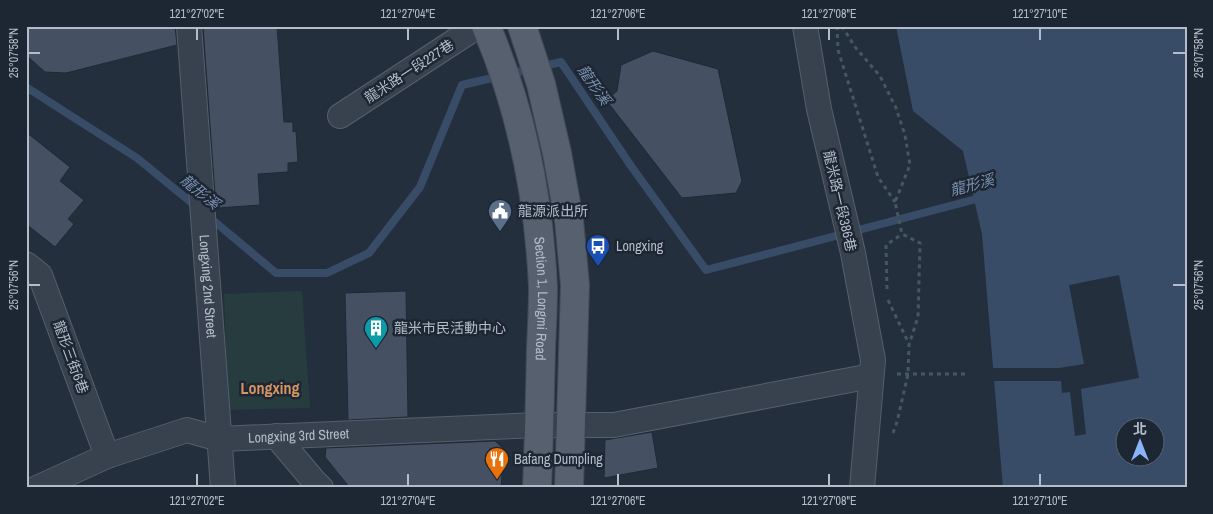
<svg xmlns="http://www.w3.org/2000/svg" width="1213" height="514" viewBox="0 0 1213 514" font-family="'Archivo Narrow','Noto Sans TC',sans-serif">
	<rect width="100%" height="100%" fill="#242f3e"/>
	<!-- green -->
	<path fill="#263c3f" d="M302,291L310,408L228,410L224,294Z"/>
	<!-- water -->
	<path fill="#394c67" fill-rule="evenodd" d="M896,26H1187V488H1003L982,234L963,151L913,111ZM1126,426H1156V456H1126Z"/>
	<!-- pier -->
	<path fill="#242f3e" d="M1119,275L1139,378L1081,389L1086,434L1075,436L1070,392L1062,393L1061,381H991L990,368H1059L1084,364L1069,285Z"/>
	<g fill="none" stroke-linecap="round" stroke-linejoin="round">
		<!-- stream -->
		<path stroke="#394c67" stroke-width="8" d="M26,87L137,158L198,208
			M209,217L276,273H327L369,253L420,187L462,85L561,62L631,166L706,270L984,197"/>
	</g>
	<!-- building -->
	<path fill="#455162" stroke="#1f2835" d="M26,26H175L177,45L66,73L45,72L26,55Z
		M203,26H277L284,122H293V132L296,131L298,162L288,163V172L258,174L260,205L218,208L217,195H215Z
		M653,51L718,69L742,181L736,193L682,198L606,100L617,91L621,65Z
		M26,132L70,167L60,181L84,200L68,219L74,224L55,247L26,224Z
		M406,291L408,417L348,420L345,293Z
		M652,432L658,468L604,478L605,440Z
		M495,441L504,449L501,488H350L325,457L326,448Z"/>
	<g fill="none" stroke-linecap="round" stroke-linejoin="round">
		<!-- street casing -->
		<g stroke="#565f6c" stroke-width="26">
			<g id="street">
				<path id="s1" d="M189,26L223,488"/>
				<path d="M805,26L819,109L853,253L873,360L862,488"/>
				<path d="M340,116L478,26"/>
				<path d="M26,264L40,275L107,456"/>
				<path d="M276,436L314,481L321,488"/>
				<path id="s2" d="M37,488L107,456L187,430L219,439L539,425H614L871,376"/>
			</g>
		</g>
		<!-- primary casing -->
		<g stroke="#414a57" stroke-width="30">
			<g id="primary">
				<path id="s3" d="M486,26C521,108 539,199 543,287C543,307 542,328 541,348C540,395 539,441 537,488"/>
				<path d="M522,26L541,84L557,153L569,220L575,285L569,488"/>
			</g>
		</g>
		<!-- path -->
		<path stroke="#44595c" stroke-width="3" stroke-dasharray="4 4" stroke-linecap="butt" d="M837,26L838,50L878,177L895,202
			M842,26L855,47L880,76L896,108L905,135L910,165L895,202L902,234
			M887,289L886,245L902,234
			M888,300L909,344
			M897,374H968
			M893,433L897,422L908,374L909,345L918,317L920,243L902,234"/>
		<!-- street -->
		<use href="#street" stroke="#38414e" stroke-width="24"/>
		<!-- primary -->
		<use href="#primary" stroke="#56606e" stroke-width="28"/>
	</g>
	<!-- ticks -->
	<path fill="none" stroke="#b4bcc9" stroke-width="2" d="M197,28V40M408,28V40M618,28V40M829,28V40M1040,28V40M28,53H40M1173,53H1186M28,285H40M1173,285H1186M197,474V486M408,474V486M618,474V486M829,474V486M1040,474V486"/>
	<!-- icons -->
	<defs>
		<g id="civic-pin" transform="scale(1.25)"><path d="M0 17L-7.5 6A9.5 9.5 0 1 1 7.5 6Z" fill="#5c6f8a" stroke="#1d2633"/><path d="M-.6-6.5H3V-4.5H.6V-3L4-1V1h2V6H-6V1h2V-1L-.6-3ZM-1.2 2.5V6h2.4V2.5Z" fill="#fff"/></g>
		<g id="bus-pin" transform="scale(1.25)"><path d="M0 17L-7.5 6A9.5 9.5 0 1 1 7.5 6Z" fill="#1a4fb4" stroke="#1d2633"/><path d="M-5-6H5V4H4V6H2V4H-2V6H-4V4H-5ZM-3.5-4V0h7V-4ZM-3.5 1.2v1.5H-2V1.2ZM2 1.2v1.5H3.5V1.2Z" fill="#fff"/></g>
		<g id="building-pin" transform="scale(1.25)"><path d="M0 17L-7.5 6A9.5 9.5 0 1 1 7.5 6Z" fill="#0f9aa8" stroke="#1d2633"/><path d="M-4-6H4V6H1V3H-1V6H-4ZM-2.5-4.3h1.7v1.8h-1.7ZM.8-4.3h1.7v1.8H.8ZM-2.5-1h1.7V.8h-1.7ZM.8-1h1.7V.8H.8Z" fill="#fff"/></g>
		<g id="restaurant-pin" transform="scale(1.25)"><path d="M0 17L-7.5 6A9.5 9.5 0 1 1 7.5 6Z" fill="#e8710a" stroke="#1d2633"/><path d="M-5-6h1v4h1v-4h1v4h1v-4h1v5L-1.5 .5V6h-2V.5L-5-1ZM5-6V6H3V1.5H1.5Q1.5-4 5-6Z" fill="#fff"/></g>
	</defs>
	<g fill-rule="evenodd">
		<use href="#civic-pin" x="500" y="211"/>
		<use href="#bus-pin" x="598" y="246"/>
		<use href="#building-pin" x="376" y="328"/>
		<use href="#restaurant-pin" x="497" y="459"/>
	</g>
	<g text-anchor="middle" stroke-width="5" stroke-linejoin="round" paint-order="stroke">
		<!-- street labels -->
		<g font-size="14" fill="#b4bcc9" stroke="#1d2633">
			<text transform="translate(409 71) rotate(-33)" y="5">龍米路一段227巷</text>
			<text transform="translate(840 201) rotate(77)" y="5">龍米路一段386巷</text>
			<text dy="5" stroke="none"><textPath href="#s1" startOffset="261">Longxing 2nd Street</textPath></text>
			<text dy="5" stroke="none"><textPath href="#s3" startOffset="280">Section 1, Longmi Road</textPath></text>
			<text transform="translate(71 357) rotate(70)" y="5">龍形三街6巷</text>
			<text dy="5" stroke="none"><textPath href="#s2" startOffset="274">Longxing 3rd Street</textPath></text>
		</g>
		<!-- poi labels -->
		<g font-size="14" fill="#b4bcc9" stroke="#1d2633" text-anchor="start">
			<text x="518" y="216">龍源派出所</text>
			<text x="616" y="251">Longxing</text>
			<text x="394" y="333">龍米市民活動中心</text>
			<text x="514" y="464">Bafang Dumpling</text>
		</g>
		<!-- water labels -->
		<g font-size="15" font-style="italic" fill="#7c92b1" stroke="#1d2633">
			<text transform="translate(594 85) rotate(55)" y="5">龍形溪</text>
			<text transform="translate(972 185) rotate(-15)" y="5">龍形溪</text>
			<text transform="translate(200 192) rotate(39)" y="5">龍形溪</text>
		</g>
		<!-- quarter labels -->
		<g font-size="16" font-weight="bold" fill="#d59563" stroke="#1d2633">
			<text x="270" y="394">Longxing</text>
		</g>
	</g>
	<!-- border -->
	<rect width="1213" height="514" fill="none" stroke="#1d2633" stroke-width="55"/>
	<!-- north arrow -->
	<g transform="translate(1140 442)"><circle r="24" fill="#1d2633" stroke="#59626f"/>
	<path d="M0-4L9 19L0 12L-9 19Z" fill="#8ab4f8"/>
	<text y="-8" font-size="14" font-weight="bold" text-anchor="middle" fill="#b4bcc9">北</text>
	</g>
	<rect x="28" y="28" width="1158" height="458" fill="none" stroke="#b4bcc9" stroke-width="2"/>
	<g font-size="12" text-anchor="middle" fill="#b4bcc9">
		<text x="197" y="18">121°27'02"E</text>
		<text x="408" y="18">121°27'04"E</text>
		<text x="618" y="18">121°27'06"E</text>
		<text x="829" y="18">121°27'08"E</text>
		<text x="1040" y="18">121°27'10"E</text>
		<text transform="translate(14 53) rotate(-90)" y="4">25°07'58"N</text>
		<text transform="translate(1199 53) rotate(-90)" y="4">25°07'58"N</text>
		<text transform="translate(14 285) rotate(-90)" y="4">25°07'56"N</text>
		<text transform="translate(1199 285) rotate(-90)" y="4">25°07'56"N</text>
		<text x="197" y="505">121°27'02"E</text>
		<text x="408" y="505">121°27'04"E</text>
		<text x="618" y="505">121°27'06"E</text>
		<text x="829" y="505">121°27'08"E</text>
		<text x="1040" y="505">121°27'10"E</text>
	</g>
</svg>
